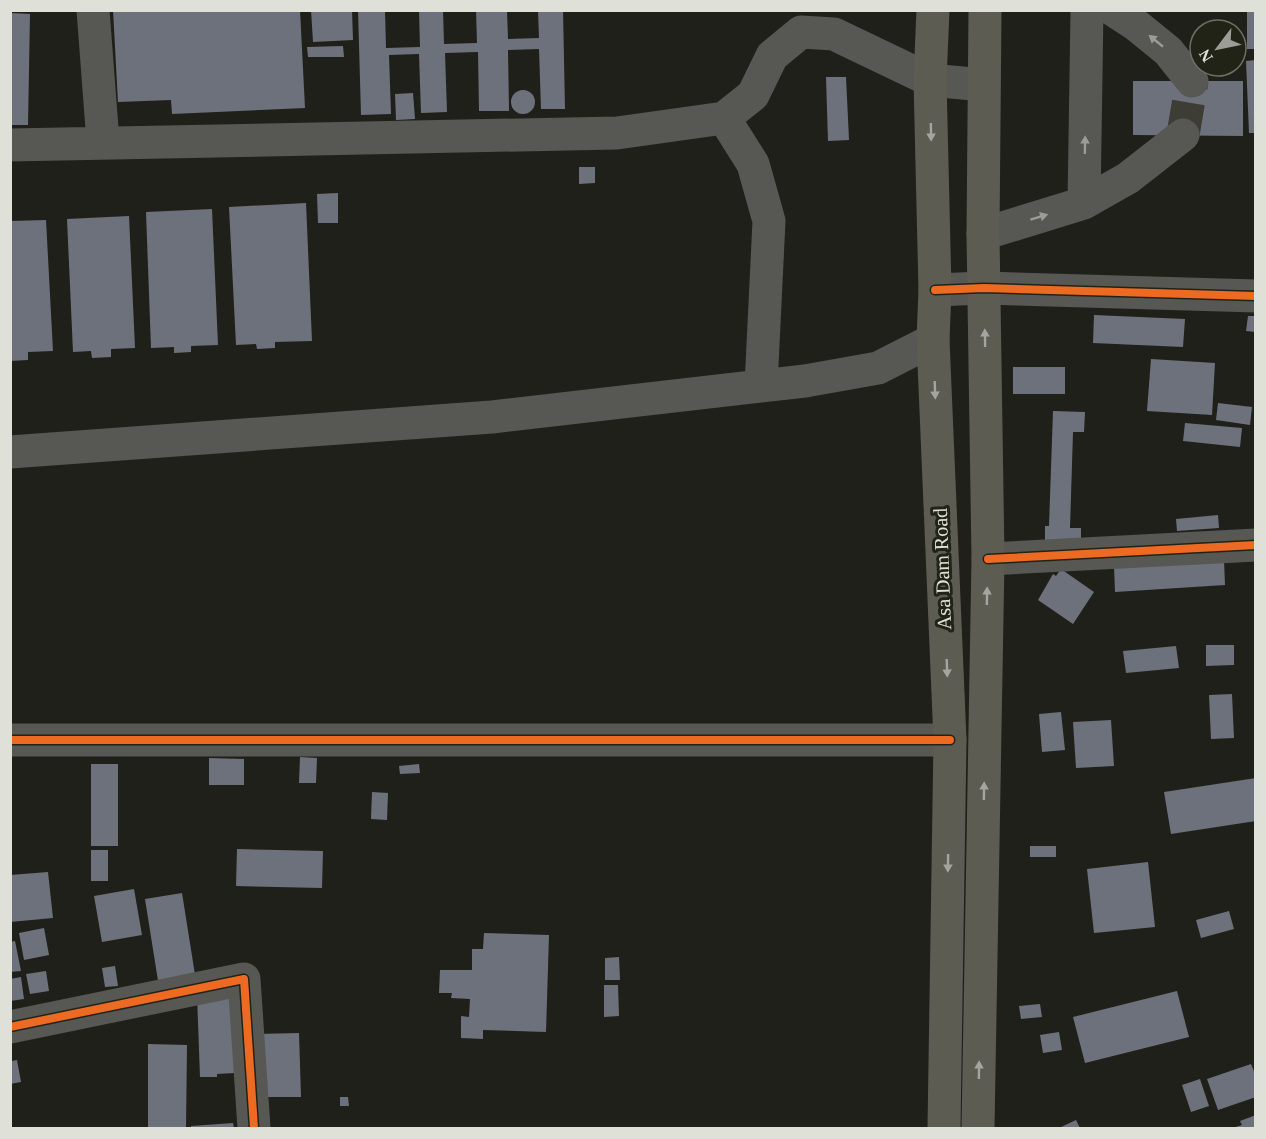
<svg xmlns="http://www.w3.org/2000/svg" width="1266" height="1139" viewBox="0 0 1266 1139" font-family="'Times New Roman',serif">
	<rect width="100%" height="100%" fill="#20201a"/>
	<!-- building -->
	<path fill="#6d717b" d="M113,10H300L305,108L172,114L171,100L118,102Z
		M311,10H352L353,40L313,42Z
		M358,10H385L386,48L420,47L419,10H443L444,44L477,43L476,10H507L508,39L539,38L538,10H563L565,109H541L539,49L508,50L509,111H479L478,52L445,53L447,112L421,113L419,54L389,55L391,114L361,115Z
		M1247,10H1256V49H1247Z
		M10,13L30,14L28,125H10Z
		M343,46L344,57H308L307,47Z
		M1256,60V133H1249L1246,61Z
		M826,77H846L849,140L828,141Z
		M1133,81H1243V136L1133,135Z
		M511 102a12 12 0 1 1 24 0a12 12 0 1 1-24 0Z
		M413,93L415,119L396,120L395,94Z
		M579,167H595V183L579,184Z
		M338,193V223H318L317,194Z
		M306,203L312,341L275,342V348L257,349L256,344L236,345L229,207Z
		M212,209L218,345L191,346V352L174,353V347L151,348L146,212Z
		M129,216L135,348L111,349V357L92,358L91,351L73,352L67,219Z
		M46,220L53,351L28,352V360L10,361V221Z
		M1094,315L1185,319L1183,347L1093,343Z
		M1248,316H1256V332L1246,331Z
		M1151,359L1215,363L1212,415L1147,411Z
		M1013,367H1065V394H1013Z
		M1218,403L1252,407L1250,425L1216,420Z
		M1053,411L1085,412L1084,432H1073L1070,528H1081V548L1045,546V526H1049Z
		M1185,423L1242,428L1240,447L1183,441Z
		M1218,515L1219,528L1177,531L1176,519Z
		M1224,560L1225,585L1115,592L1114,567Z
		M1061,569L1094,592L1073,624L1038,600L1053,574L1056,576Z
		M1206,645H1234V665L1206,666Z
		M1176,646L1179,668L1126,673L1123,651Z
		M1232,694L1234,738L1211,739L1209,695Z
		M1061,712L1065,750L1042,752L1039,714Z
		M1111,720L1114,766L1076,768L1073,722Z
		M300,757L317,758L316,783H299Z
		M209,758L244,759V785H209Z
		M91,764H118V846H91Z
		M419,764L420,773L400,774L399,766Z
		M1256,778V821L1171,834L1164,792Z
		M372,792L388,793L387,820L371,819Z
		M1030,846H1056V857H1030Z
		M237,849L323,851L322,888L236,886Z
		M91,850H108V881H91Z
		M1148,862L1155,927L1094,933L1087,869Z
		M48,872L53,918L10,922V875Z
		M134,889L142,935L102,942L94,896Z
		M182,893L196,981L159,987L145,899Z
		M1229,911L1234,929L1201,938L1196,920Z
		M44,928L49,955L24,960L19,933Z
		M484,933L549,935L546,1032L483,1030V1039L461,1038V1016L469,1017L470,999L451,998L452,993H439L440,970H472V949H483Z
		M15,941L21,971L10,972V942Z
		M619,957L620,980H605V958Z
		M115,966L118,986L105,987L102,968Z
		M46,971L49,991L30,994L26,974Z
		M21,977L24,999L10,1001V979Z
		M604,985H618L619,1016L604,1017Z
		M1177,991L1189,1037L1085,1063L1073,1017Z
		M238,994L234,1073L217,1074V1077H200L197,995Z
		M1040,1004L1042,1017L1021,1019L1019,1006Z
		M1059,1032L1062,1050L1043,1053L1040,1035Z
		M299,1033L301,1097H267L255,1034Z
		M148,1044L187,1045L186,1128H148Z
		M10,1056L12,1061L17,1060L21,1082L10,1084Z
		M1251,1064L1256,1076V1097L1218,1110L1207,1079Z
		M1200,1079L1209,1106L1191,1112L1182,1085Z
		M340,1097H348L349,1106H340Z
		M1256,1115V1128H1232L1242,1125L1240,1121Z
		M1076,1120L1080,1128H1059Z
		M233,1123L234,1128H191V1126Z"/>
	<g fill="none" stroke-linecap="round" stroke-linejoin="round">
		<!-- minor-tunnel -->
		<path stroke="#3d3d36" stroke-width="33" stroke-dasharray="33 16" stroke-linecap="butt" d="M1183,135L1192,81"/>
		<!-- minor -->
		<path stroke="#575753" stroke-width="33" d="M93,10L103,142
			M1113,10L1136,25L1168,51L1192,81
			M724,118L753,164L769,221L761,386
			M10,145L617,133L724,118L753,95L772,56L801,32L834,34L930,80L984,85
			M1084,203L1087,10
			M983,234L1084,203L1128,178L1183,135
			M935,290L984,288L1256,296
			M10,452L492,417L805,381L878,368L933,340
			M988,559L1256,545
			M10,740H950
			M10,1027L244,979L254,1128"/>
		<!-- major -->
		<path stroke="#5c5c53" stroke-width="33" d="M933,10L930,80L935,290L933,340L950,740L944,1128
			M978,1128L988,559L983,234L985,10"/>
		<!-- cycleway casing -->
		<g stroke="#222317" stroke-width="11">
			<path id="cycleway" d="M935,290L984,288L1256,296
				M988,559L1256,545
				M10,740H950
				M10,1027L244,979L254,1128"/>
		</g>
		<!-- cycleway -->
		<use href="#cycleway" stroke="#ed6a23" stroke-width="8"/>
	</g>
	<!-- one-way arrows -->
	<defs><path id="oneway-solid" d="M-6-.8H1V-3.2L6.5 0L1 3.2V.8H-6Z" transform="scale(1.5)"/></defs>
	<g fill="#9b9c96">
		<use href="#oneway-solid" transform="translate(1156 41) rotate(-141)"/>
		<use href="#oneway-solid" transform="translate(1085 145) rotate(-89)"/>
		<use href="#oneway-solid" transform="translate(1039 217) rotate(-17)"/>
	</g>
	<g fill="#a4a59c">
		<use href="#oneway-solid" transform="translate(931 132) rotate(89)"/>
		<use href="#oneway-solid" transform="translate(985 338) rotate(-91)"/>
		<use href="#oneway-solid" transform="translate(935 390) rotate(88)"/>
		<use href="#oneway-solid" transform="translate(987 596) rotate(-89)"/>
		<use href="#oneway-solid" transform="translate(947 668) rotate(88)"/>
		<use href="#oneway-solid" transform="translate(984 791) rotate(-89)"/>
		<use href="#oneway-solid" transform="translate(948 863) rotate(91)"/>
		<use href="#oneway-solid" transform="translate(979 1070) rotate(-89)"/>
	</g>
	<g text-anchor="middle" stroke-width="6" stroke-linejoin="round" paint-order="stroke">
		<!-- street labels -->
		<g font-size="20" fill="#dfe0d8" stroke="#222317">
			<text transform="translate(942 569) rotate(-92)" y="7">Asa Dam Road</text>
		</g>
	</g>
	<!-- border -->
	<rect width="1266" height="1139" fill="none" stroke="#dfe0d8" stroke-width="24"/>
	<!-- north arrow -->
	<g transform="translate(1218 48) rotate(238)"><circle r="28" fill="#222317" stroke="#6e6f64" stroke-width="1.5"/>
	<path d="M0-4.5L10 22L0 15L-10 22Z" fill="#9c9d96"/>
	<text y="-9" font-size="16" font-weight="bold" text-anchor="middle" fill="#dfe0d8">N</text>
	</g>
</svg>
